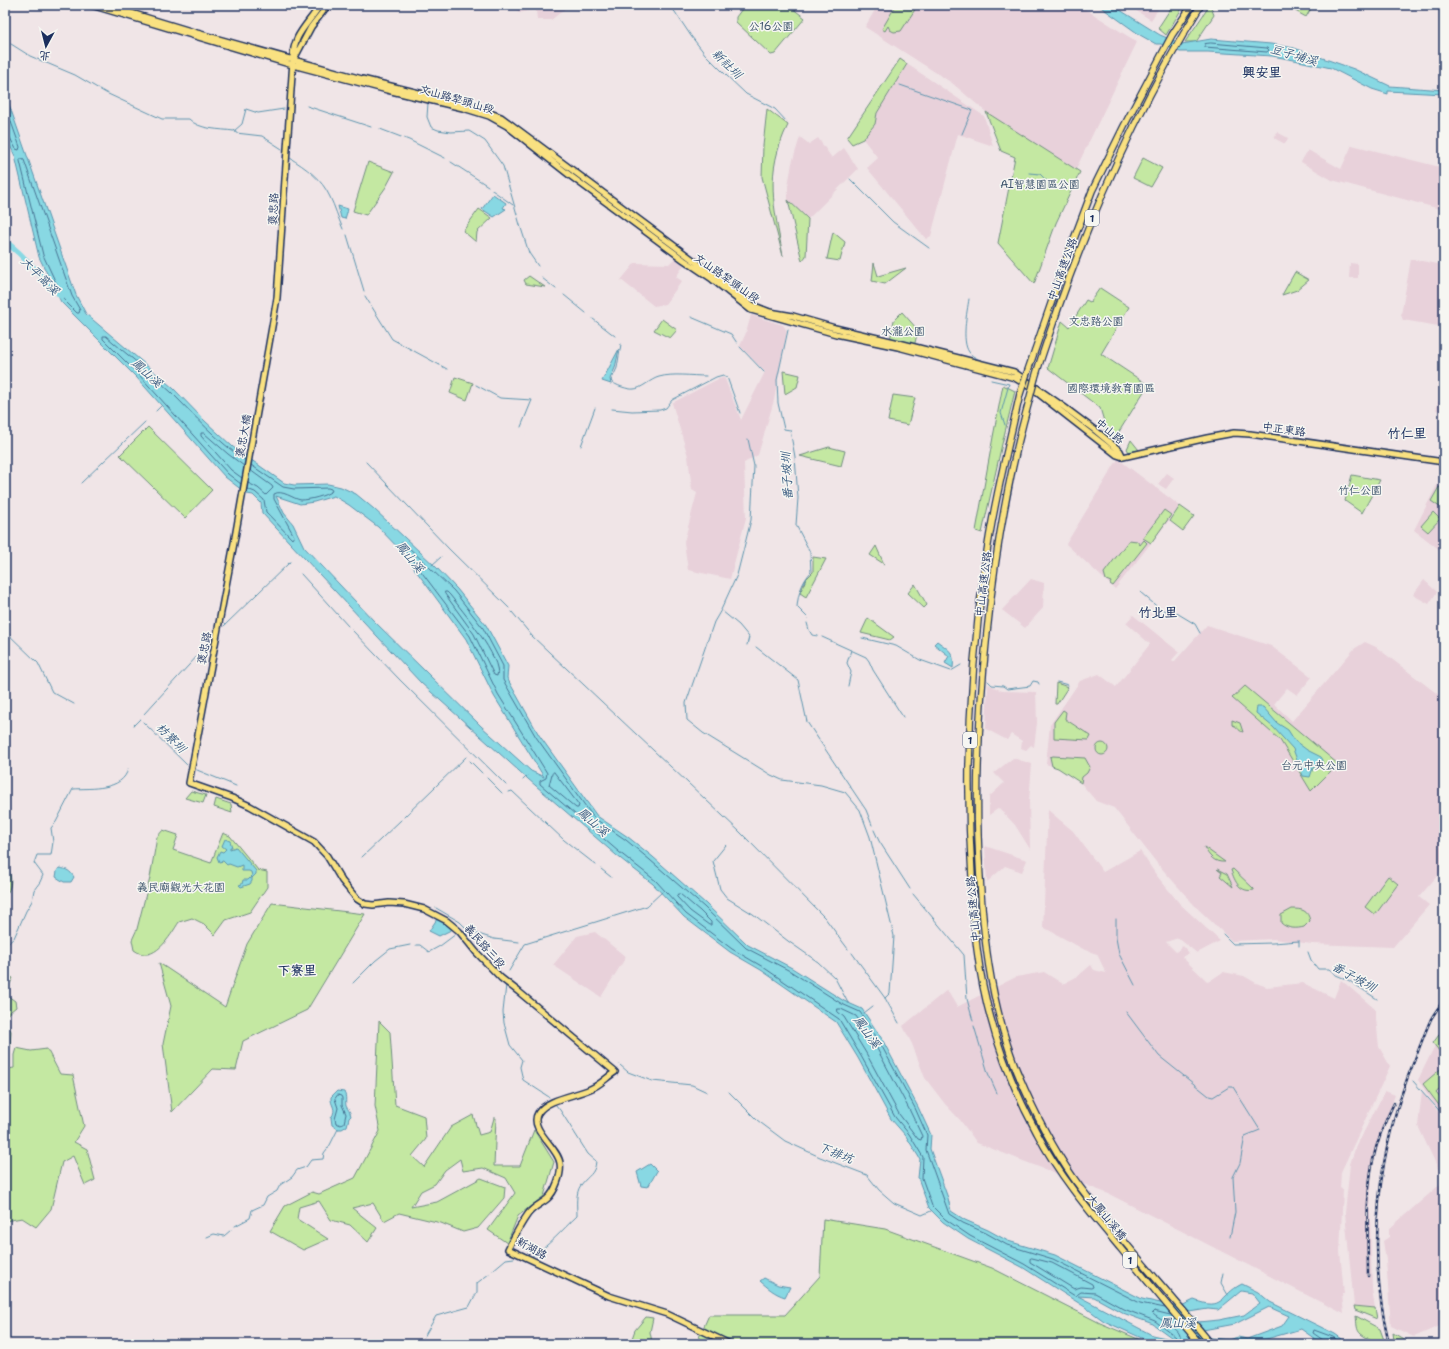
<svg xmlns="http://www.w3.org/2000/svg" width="1449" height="1349" viewBox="0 0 1449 1349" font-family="'Shantell Sans','LXGW WenKai TC',sans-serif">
	<rect width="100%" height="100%" fill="#f0e5e7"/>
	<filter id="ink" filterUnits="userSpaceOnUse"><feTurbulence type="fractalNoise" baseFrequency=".025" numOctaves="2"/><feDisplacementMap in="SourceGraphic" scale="8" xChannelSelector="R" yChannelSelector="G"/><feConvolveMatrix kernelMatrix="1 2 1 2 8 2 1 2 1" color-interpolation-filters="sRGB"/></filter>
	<g filter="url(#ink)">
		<!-- built -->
		<path fill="#e8d1da" d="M513,5H570L551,20H537L536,9L519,13Z
			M878,5H1079L1137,42L1074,173L986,112L952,83L865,27Z
			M1127,5H1161L1151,20Z
			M907,64L984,116L993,146L958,134L931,236L926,239L867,168L878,158L863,139L875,124L877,113Z
			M1277,132L1288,138L1285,144L1274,138Z
			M800,137L809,144L818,138L832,158L844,148L858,169L808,219L788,200V186L792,163Z
			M1352,145L1444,168V210L1332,180L1301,162L1308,150L1341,169Z
			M675,258L684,265L676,277L682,281L665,304L654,306L621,280L635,263L669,264Z
			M1411,259L1444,265V327L1403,320L1401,315Z
			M1350,263L1358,264V278H1349Z
			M751,315L783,325L787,331L774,400L758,455L744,463L746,518L730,579L688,570L684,542L697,493L692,490L688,456L672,403L722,377L725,379L741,420L765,372L740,346L746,333Z
			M1444,387V411L1436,410L1438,401L1441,402Z
			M1118,459L1180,506L1115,589L1066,544Z
			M1167,473L1174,478L1166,489L1158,484Z
			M1437,485L1444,486V553L1414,530Z
			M1031,579L1044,583L1043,608L1025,628L1002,610Z
			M1424,580L1437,592L1429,604L1413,595Z
			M1133,615L1179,652L1172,660L1174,662L1207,625L1271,646L1312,677L1297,695L1287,688L1274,704L1292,721L1354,649L1365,642L1376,647L1444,699V868L1419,897L1429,905L1393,947L1312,944L1274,939L1232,941L1196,907L1156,862L1114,808L1096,801L1079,781L1058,768L1046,764L1050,725L1080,681L1099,674L1116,687L1150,644L1126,623Z
			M988,684L1002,691L1036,692L1037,723L1034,747L1031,745L1026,750L1021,748L1022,741L1011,734L1007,740L986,729Z
			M1013,758L1032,764L1029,801L1030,849L1015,825L999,808L989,815V797L1004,783L994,773Z
			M1048,810L1073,831L1103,872L1140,851L1157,876L1180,904L1220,941L1197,953L1178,938L1166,942L1176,952L1183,946L1189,953L1182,957L1208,982L1223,972L1244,976L1256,983L1267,987L1303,983L1334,998L1341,980L1375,1009L1379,1047L1390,1066L1341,1172L1340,1188L1343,1190L1340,1251L1344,1294H1342L1344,1314L1109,1194L977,1143L960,1120L945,1104L925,1078L912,1044L903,1026L947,990L957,1007L1016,977L1044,972L1063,984L1078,976L1091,965L1094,970L1106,973L1097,954L1085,950L1043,927Z
			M985,846L1027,860L1022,872L1005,866L987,882Z
			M595,932L626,957L601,997L553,965L577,936Z
			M1444,1027V1118L1418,1080Z
			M1385,1091L1395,1095L1381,1133L1372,1170L1370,1210L1372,1289L1375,1308L1354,1306L1345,1213L1350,1164L1355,1149Z
			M1422,1091L1444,1119V1324L1414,1337L1391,1326L1386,1260L1383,1241L1389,1237V1229L1444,1181L1418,1126Z"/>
		<!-- green -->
		<path fill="#c4e8a2" stroke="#708c80" d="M745,5H788L805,18L775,54L771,55L736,22V17Z
			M896,5H918L901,31L894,32L890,30L888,26L885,31L882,29Z
			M1173,5H1184L1166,35L1158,28Z
			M1210,5L1214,15L1196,42H1185Z
			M1292,5H1313L1306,17L1290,8Z
			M900,59L907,64L877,113L875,124L863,139L852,144L847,138Z
			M767,109L788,125C764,174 774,206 783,256L762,177L763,146Z
			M986,112L1080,172L1056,223L1034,284L998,243L1015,157L1001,151Z
			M1143,158L1162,168L1151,187L1133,178Z
			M368,162L394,172L386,187L366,215L353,211Z
			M788,200L808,219L806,256L802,261Z
			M479,209L492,218L477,232L476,242L463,231Z
			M833,232L845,242L840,261L827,259Z
			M874,263L878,276L906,268L885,284L872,281Z
			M1295,272L1309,280L1297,290L1282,295Z
			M529,276L545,287L526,284L524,280Z
			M1100,288L1129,307L1101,354L1148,385L1112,443L1101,435L1106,428L1100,408L1048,368L1062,321L1069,327L1086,300L1090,302Z
			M902,312L918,330L914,347L890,340L894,320Z
			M662,319L677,330L670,338L654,330Z
			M783,371L800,375L797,387L785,394Z
			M455,377L473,383L467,400L450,393Z
			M1003,385L1015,391L1002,444L982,533L976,531L993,437Z
			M893,395L915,398L908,425L888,421Z
			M148,427L212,490L185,518L120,455Z
			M1131,440L1139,450L1129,452L1127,449Z
			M829,447L845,451L841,466L800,456Z
			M1352,475L1380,480L1362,513L1345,501Z
			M1439,487L1444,489V510L1431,501Z
			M1180,506L1194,516L1183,531L1170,521Z
			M1164,510L1171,515L1151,543L1143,538Z
			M1433,512L1440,519L1428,532L1421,526Z
			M1129,540L1137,541L1140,545L1144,540L1147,543L1113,586L1110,584L1111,582L1106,580L1104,573Z
			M876,546L884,564L870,555Z
			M813,557L826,559L806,597L800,593L806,579L813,572Z
			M915,584L927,605L924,608L908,593Z
			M868,618L894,637L890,640L861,633Z
			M1056,683L1068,687L1057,704H1055Z
			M1245,686L1338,764L1311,791L1280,740L1232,698Z
			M1063,710L1066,712L1065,719L1091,736L1089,740L1054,738V722Z
			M1232,720L1240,723L1243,732C1238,731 1238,726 1232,725Z
			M1096 749a6 6 0 1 1 12 0a6 6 0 1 1-12 0Z
			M1053,756L1085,758L1090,767L1087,773L1082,777L1081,783L1058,768L1052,766L1050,757Z
			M191,791L206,795L203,803L185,798Z
			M216,799L231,804L232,813L214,807Z
			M163,830L178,835L173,850L211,863L223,833L230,836L258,870L267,872V887L250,912L226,920L215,935L204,924L192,918L179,922C170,936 154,965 134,950L132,940L137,929L150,878L157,837Z
			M1204,847L1225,862C1214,863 1209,856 1204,847Z
			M5,859C10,872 15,884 5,896Z
			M1217,869L1227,874L1233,887L1220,876L1222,873Z
			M1233,869L1254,889V890C1240,893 1235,882 1231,870Z
			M1388,876L1398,884L1375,915L1365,907Z
			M272,903L365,914L307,1010L243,1041L236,1070L213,1069L172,1112L163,1044L171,1006L159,963L225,1007L247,944Z
			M1292,909C1302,909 1308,910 1310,921L1304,927C1297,929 1287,929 1281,923V915Z
			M5,975L13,978L5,993Z
			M5,994L15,1001L16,1007L5,1016Z
			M5,1021L11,1031L10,1048L5,1051Z
			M379,1021L390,1032L395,1105L424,1116L426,1139L412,1156L424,1167L451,1127L473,1115L479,1135L490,1132L494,1118H496L494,1166H520L534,1130L554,1162L544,1196L518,1216L507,1243L488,1230L515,1193L506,1178L483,1168L463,1171L460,1159L445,1170L435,1184L421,1191L411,1207L437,1202L481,1178L505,1187L504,1198L478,1228L463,1232L441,1223L399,1213L384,1221L373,1203L352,1208L377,1228L368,1242L350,1225L331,1220L319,1201L299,1207L297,1219L328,1239L303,1250L270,1231L285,1206L312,1192L319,1194L355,1178L380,1131L375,1106Z
			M1444,1028V1084L1436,1093L1444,1102V1112L1423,1084L1444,1066L1443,1056L1433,1043Z
			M16,1048L31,1051L47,1049L60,1074L73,1075L84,1126L74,1142L87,1149L95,1180L85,1185L73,1156L62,1162L51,1209L36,1227L22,1218L5,1221V1075L7,1077L8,1069L14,1068V1055Z
			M823,1219L885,1229L992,1268L1100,1323L1150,1344H696L709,1315H785L820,1276Z
			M1354,1306L1375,1308L1377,1319L1355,1310Z
			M1356,1316L1380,1329L1384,1340H1394L1393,1333L1407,1341C1397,1346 1369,1342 1361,1334C1356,1330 1357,1323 1356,1316Z
			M646,1317L653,1318L650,1332L652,1342L651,1344H630L635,1330Z"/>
		<!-- water -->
		<path fill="#88d8e3" stroke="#5c94ae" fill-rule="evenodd" d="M1098,5H1112L1160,35L1182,44L1211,39L1271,44L1294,48L1354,69L1390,86L1444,90V94L1388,91V94L1372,89L1331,68L1294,60L1272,56L1208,52H1180L1161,44H1156L1140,35Z
			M5,93L76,295L86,314L173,388L205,421L233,447L284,483L294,485L328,484L341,487L356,494L374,509L435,566L457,589L486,625L508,666L507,678L539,735L597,816L628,837L653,857L706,904L748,945L792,968L844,1001L862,1009L882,1039L918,1107L931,1135L930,1149L948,1198L951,1211L965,1220L988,1230L1008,1241L1055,1255L1142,1299L1179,1307L1194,1300C1225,1312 1219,1295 1242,1284L1258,1292L1270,1302L1335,1334L1349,1344H1322L1301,1329L1256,1342L1263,1344H1155L1104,1321L1085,1307L1022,1267L968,1239L943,1222L929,1208L918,1178L920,1159L906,1136L891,1119L858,1058L836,1022L761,970L730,952L684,917L653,884L616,855L528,779L421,683L262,513L261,503L253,495L247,494L225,477L137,378L61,302L39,257L15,156L5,135ZM276,496L300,504L314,502L334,496L349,505L378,527L403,553L466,639L494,696L544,777L531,771L481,726L374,621L304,547L293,524L284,513ZM1241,1291L1252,1293L1260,1303L1244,1315L1219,1320L1198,1322L1189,1312L1208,1309L1218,1310ZM1078,1296L1094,1297L1123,1313L1153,1324L1175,1340L1152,1335ZM1269,1307L1289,1316L1282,1326L1247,1339L1238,1337L1228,1340L1211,1338L1203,1330L1235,1324Z
			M493,194L506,203L503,208L506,209L494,217L482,209Z
			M338,206L348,209L345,219L341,218Z
			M619,349L615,368L610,379L611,384L602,381Z
			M937,641C949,650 955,652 953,668L945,663L949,656L934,644Z
			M1257,707H1263L1277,723L1288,730L1295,741L1307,750L1321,757L1323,760L1322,764L1313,768L1310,777L1303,776L1293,749L1273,727L1256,713Z
			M225,839L230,841L232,847H230V849L236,847L256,871V874L252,878V881L250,884L241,887L239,885L242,884L243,880H248L252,876L251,872L249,871H242V865L237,867L229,864L227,865L223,861L219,862L217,857L220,851L223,852L226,849L222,846Z
			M59,868C67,869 70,871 74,877L71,882H64L56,877L57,871Z
			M437,919L445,922L453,929L439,936L429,931Z
			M337,1091L344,1092C347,1098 345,1100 346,1106C348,1110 350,1111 351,1116L349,1118L347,1126L342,1129H338L332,1125L331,1118C338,1108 330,1106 331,1097Z
			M650,1164L657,1171L648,1187L641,1186L637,1172Z
			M764,1278L778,1285L790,1287L785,1297C775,1294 768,1288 760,1281Z"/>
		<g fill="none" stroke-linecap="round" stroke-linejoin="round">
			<!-- shore -->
			<path stroke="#477393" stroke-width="1" d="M1211,43L1267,48L1269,50L1267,52L1205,47V44Z
				M5,105L20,147L19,150L16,149L9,136L5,134
				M22,159L24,160L72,296L80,310L79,313H77L64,300L43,255L20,161Z
				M242,478L231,470L201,436V433H204L228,454L244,466
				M248,483L258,488L266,495L273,488L272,486L250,470
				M241,484L228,474L140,376L103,339V336H106C127,355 150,372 171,392C195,416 217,441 245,460
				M247,489L255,492L264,500L266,512L292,539L294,536L274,499V494C282,489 293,499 301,500C310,500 325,496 332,491L331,489L328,488L294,489L283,487L251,465
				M445,592H447L450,595C461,609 503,659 497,676L494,675L474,634L445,594Z
				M554,772L579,805L578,808H576L549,785L552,774Z
				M678,894H680L700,911L711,922V925H709L690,911L677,897Z
				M838,1009H841L856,1016L874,1043L910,1111L922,1136L921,1140L918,1139L899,1114L866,1053L844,1017L838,1012Z
				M338,1095L341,1096L342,1098V1105L346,1114L344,1123L341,1125L336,1123L335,1119L338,1108L335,1099Z
				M1032,1258L1052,1263L1092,1284L1093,1287L1091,1288L1081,1287L1074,1289L1030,1262V1259Z
				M1170,1315L1154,1311L1152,1313C1160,1322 1187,1328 1179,1344
				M1214,1342L1228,1344L1238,1341L1247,1343L1252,1341L1254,1344
				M1155,1344L1157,1341L1173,1343L1175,1341L1176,1337L1155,1321L1124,1309L1095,1293L1081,1292L1075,1296L1024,1264L970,1236L945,1219L932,1206L922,1178L923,1157L909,1134L895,1117L861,1056L839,1019L763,967L732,949L686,914L656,881L619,852L540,784V781L546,778L547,773L498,694L470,636L401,545V543H404L454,591L483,628L503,666V680L536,737L594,818L626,840L650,860L704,907L746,948L790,971L842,1004L860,1012L879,1041L915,1108L927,1135L926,1150L949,1214L963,1223L986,1233L1007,1245L1053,1259L1140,1303L1165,1308
				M1324,1344L1323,1340L1313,1333L1314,1330L1333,1337L1343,1344"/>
			<!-- stream -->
			<path stroke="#5c94ae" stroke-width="1" d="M669,5L675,12L691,36L705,54L726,75L746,94L775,109L787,122
				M11,44L30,56L75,75L106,93L162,119H189C199,130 220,129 234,131L242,124L246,109L258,113L284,109
				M900,85L972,110L962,134
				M428,103L427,117L431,127L438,130L451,132L469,131L485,141L503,166L520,225L529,253L538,266
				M307,106L371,127
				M380,129L409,140L445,158
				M235,131L236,133L262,136L282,149
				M290,158C306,168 322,179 330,197C335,207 338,218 343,229
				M451,162L488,186
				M1029,173L1040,174L1047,181L1052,183
				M850,179L893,222L929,248
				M492,190L513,205
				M347,235L364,291
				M542,278L556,289
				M564,295L586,313
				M365,296L392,339L447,369
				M969,299C967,312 961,341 969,352C973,358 981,360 987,363
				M691,317L731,334L737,343
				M593,319L615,336
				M788,330L777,380L778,403L784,429L790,430L795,457L798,498L796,525L810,552L811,572C802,582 798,594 797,607L808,618
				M621,344L617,368L611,381C614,385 629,390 634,389C641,389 651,379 659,377C673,373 691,376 706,376
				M740,347L764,372
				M991,380L1009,384L1001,413L1005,425
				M476,385L500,398L532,400L521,427
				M612,409L632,411L660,410L666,408L672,400L716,377L723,375L727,377L740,413
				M156,411L161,406
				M748,439L754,466L751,520L737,575L721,610L714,622L686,703L687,720L703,733L771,775L782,780L821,785L845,792L860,810L870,837L894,936L890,993L885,998
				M581,446L595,408
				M366,462L449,549L509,608
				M81,483L145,422
				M432,565L441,557
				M301,574L348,626
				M1140,592L1161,610L1175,612L1195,624L1200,633
				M1440,604L1444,606
				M722,611L739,625L749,637L747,645
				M512,612L532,636L740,832L825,918L848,949
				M807,623L809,630L812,635L818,636
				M224,626L290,562
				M352,630L400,680L506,785
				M5,631L38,663L52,692L74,704
				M822,637L866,657L869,661L873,670L903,717
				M862,638L896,646L920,660L951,671L961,665
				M756,647L798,680L807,722L866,810L872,825
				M988,681L992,685L1003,686L1007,689L1030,686L1033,681L1038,682L1039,684
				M1057,682L1068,685
				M848,686L851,672L847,663L851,650
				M207,700L210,685
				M144,714L211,641
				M143,722L187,765
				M134,725L140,719
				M470,761L482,773
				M197,770L236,786
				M487,778L502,793
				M523,780L527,776
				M509,792L512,791L564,840L596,865
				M404,817L466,757
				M874,830L879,841L910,889
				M726,845L713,861L720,889L727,898L753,914L788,941L818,962L835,978L848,1003
				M362,857L401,820
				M601,869L611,877
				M913,894L964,955L967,999L973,1021
				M436,908L460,922L469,931
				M1116,919V938L1119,954L1135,985
				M466,934L469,931L494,939L519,942
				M1223,934L1233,944L1273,943L1299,941V946
				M416,945H420L429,952L440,946L456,934H458
				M5,946L14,938L26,911L32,901L34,890L40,882L43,875L34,863L37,855H51L53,842L51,828L56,822L73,789C90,788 123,791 128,769
				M1308,952L1311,960L1318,969H1329L1336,975L1348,980L1377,999
				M852,953L885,998L899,1023
				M509,971L525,944L647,906L662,892
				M353,983L375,961L390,949L410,945
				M506,985L503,1012L504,1023L510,1045L522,1060L520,1067L523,1080L549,1097
				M1126,1012L1159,1056L1209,1096L1213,1097L1229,1087H1233L1260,1130L1245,1136L1240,1163L1233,1177L1235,1212L1230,1237
				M864,1013L873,1006
				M974,1026L988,1073L997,1093
				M620,1065L628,1072L652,1081L692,1085L707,1092
				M1413,1081L1444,1116
				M729,1092L757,1120L785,1141L820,1157L867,1175L879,1190L894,1203L922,1215L931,1211
				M235,1226L250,1218L252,1210L263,1205L267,1197L277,1191L280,1185L292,1177L297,1170L306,1167L311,1160L323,1159L324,1153L330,1145L338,1129
				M207,1237L214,1234L224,1236L231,1230
				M531,1257C549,1246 562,1230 577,1216C577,1206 575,1193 581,1185C588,1175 595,1175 596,1161L588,1154L560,1110L555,1104
				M493,1270L506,1259L514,1258
				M1223,1273L1221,1283L1228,1295
				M417,1344L424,1337L436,1316L469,1307L477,1292V1283L489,1274"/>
			<!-- river -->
			<path stroke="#88d8e3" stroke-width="6" d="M5,241L19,253L61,296"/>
			<!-- major casing -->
			<g stroke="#1b2f5e" stroke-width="8">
				<path id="major" d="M91,5L289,64L387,90L463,108L489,116L507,126L572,177L684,260L712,279L751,310L836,334L898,347L1015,378L1030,387L1117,455L1123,457
					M105,5L197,33L362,79L468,105L501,117L704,268L752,305L770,312L793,316L835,328L899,343L1014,372L1064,407L1096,431L1120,451L1123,457
					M320,5C308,25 292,35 293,60L277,298L234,543L189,783L232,798L250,806L314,842L327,856L342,881L357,899L365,904L373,905L389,903L404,904L424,909L447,921L459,931L476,952L501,978L519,992L615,1072C607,1077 599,1086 590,1089C575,1096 547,1099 538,1113C528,1129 558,1147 560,1163C562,1174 555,1192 547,1199C541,1204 533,1207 528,1214C520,1225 514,1237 508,1249L609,1296L667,1314L730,1344
					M294,59L311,27L328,5
					M1123,457L1207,438L1234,433L1250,434L1444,462"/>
			</g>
			<!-- highway casing -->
			<g stroke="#1b2f5e" stroke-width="8">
				<path id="highway" d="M1027,373L1066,260L1092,191L1124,126L1172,35L1192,5
					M1035,378C1042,354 1051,330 1059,306C1096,201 1142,100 1201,5
					M1020,394C1007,451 993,507 985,565C970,668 965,773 972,877C973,901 974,925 977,949C985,1013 1006,1076 1037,1133C1059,1176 1090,1212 1121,1249C1147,1281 1173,1312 1200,1344
					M1029,401C1008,476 995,554 987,632C980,700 976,767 978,835C981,922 988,1010 1025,1090C1039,1121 1060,1160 1080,1187C1121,1241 1168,1291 1211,1344"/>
			</g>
			<!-- major -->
			<use href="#major" stroke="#f9e181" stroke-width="5"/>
			<!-- highway -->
			<use href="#highway" stroke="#f9e181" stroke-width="5.5"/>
			<!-- rail casing -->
			<g stroke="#1b2f5e" stroke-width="2.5">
				<path id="rail" d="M1368,1276C1368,1238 1365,1198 1373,1160C1377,1140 1385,1121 1394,1103
					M1389,1344C1366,1248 1377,1149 1415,1059C1420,1046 1425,1032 1431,1019C1435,1012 1440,1006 1444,999"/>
			</g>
			<!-- rail -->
			<use href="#rail" stroke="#f6f6f2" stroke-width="1" stroke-dasharray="3" stroke-linecap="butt"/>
			<!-- highway-bridge casing -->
			<g stroke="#1b2f5e" stroke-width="8" stroke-linecap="butt">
				<path id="highway-bridge" d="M1020,394L1027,373
					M1029,401L1035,378"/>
			</g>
			<!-- highway-bridge -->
			<use href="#highway-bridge" stroke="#f9e181" stroke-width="5.5"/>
		</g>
	</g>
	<g text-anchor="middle" stroke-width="3" stroke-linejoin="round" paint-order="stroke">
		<!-- shield labels -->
		<g fill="#f6f6f2" stroke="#5d6b8a" stroke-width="1">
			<rect x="1085" y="210" width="14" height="16" rx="3"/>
			<rect x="963" y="732" width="14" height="16" rx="3"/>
			<rect x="1123" y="1252" width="14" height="16" rx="3"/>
		</g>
		<g font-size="10" font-weight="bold" fill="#1b2f5e">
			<text x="1092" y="222">1</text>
			<text x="970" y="744">1</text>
			<text x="1130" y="1264">1</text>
		</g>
		<!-- park labels -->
		<g font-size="11" fill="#3d546c" stroke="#f6f6f2">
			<text x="771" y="30">公16公園</text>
			<text x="1040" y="188">AI智慧園區公園</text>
			<text x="1096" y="325">文忠路公園</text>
			<text x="903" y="335">水瀧公園</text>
			<text x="1111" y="392">國際環境教育園區</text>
			<text x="1360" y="494">竹仁公園</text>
			<text x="1314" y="769">台元中央公園</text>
			<text x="181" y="891">義民廟觀光大花園</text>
		</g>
		<!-- street labels -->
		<g font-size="11" fill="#1b2f5e" stroke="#f6f6f2">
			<text transform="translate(457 99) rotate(16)" y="4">文山路犂頭山段</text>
			<text transform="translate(273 209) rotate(-87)" y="4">褒忠路</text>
			<text transform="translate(1062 269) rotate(-70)" y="4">中山高速公路</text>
			<text transform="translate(727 278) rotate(35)" y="4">文山路犂頭山段</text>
			<text transform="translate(1284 429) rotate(8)" y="4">中正東路</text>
			<text transform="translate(1110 431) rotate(40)" y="4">中山路</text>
			<text transform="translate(243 436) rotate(-80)" y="4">褒忠大橋</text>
			<text transform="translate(983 584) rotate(-83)" y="4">中山高速公路</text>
			<text transform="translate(204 648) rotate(-79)" y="4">褒忠路</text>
			<text transform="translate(973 909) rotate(-95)" y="4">中山高速公路</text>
			<text transform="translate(485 946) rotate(48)" y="4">義民路三段</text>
			<text transform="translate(1107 1217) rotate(51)" y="4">大鳳山溪橋</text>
			<text transform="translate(532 1248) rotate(29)" y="4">新湖路</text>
		</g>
		<!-- water labels -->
		<g font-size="12" font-style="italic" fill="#36597f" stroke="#f6f6f2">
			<text transform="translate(1294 55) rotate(16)" y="4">豆子埔溪</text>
			<text transform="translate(727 64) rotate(44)" y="4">新社圳</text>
			<text transform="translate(40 276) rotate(45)" y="4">大平窩溪</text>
			<text transform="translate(147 373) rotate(42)" y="4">鳳山溪</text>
			<text transform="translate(787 476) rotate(-93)" y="4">番子坡圳</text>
			<text transform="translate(410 557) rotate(51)" y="4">鳳山溪</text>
			<text transform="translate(171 738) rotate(45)" y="4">枋寮圳</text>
			<text transform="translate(593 822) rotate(41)" y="4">鳳山溪</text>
			<text transform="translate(1354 977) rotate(29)" y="4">番子坡圳</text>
			<text transform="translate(867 1032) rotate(54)" y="4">鳳山溪</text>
			<text transform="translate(836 1153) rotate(22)" y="4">下排坑</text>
			<text x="1178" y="1327">鳳山溪</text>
		</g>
		<!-- quarter labels -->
		<g font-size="13" font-weight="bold" fill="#1b2f5e" stroke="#f6f6f2">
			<text x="1262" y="77">興安里</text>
			<text x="1407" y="438">竹仁里</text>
			<text x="1158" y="617">竹北里</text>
			<text x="297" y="975">下寮里</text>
		</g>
	</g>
	<!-- margin -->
	<rect width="1449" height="1349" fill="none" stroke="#f6f6f2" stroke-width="20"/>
	<rect x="10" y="10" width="1429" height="1329" fill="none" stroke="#1b2f5e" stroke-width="1.5" filter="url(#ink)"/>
	<!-- north arrow -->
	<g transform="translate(46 46) rotate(187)" stroke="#f6f6f2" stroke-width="3" paint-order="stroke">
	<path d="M0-3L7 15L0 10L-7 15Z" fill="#1b2f5e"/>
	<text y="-6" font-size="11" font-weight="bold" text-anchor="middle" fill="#1b2f5e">北</text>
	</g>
</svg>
